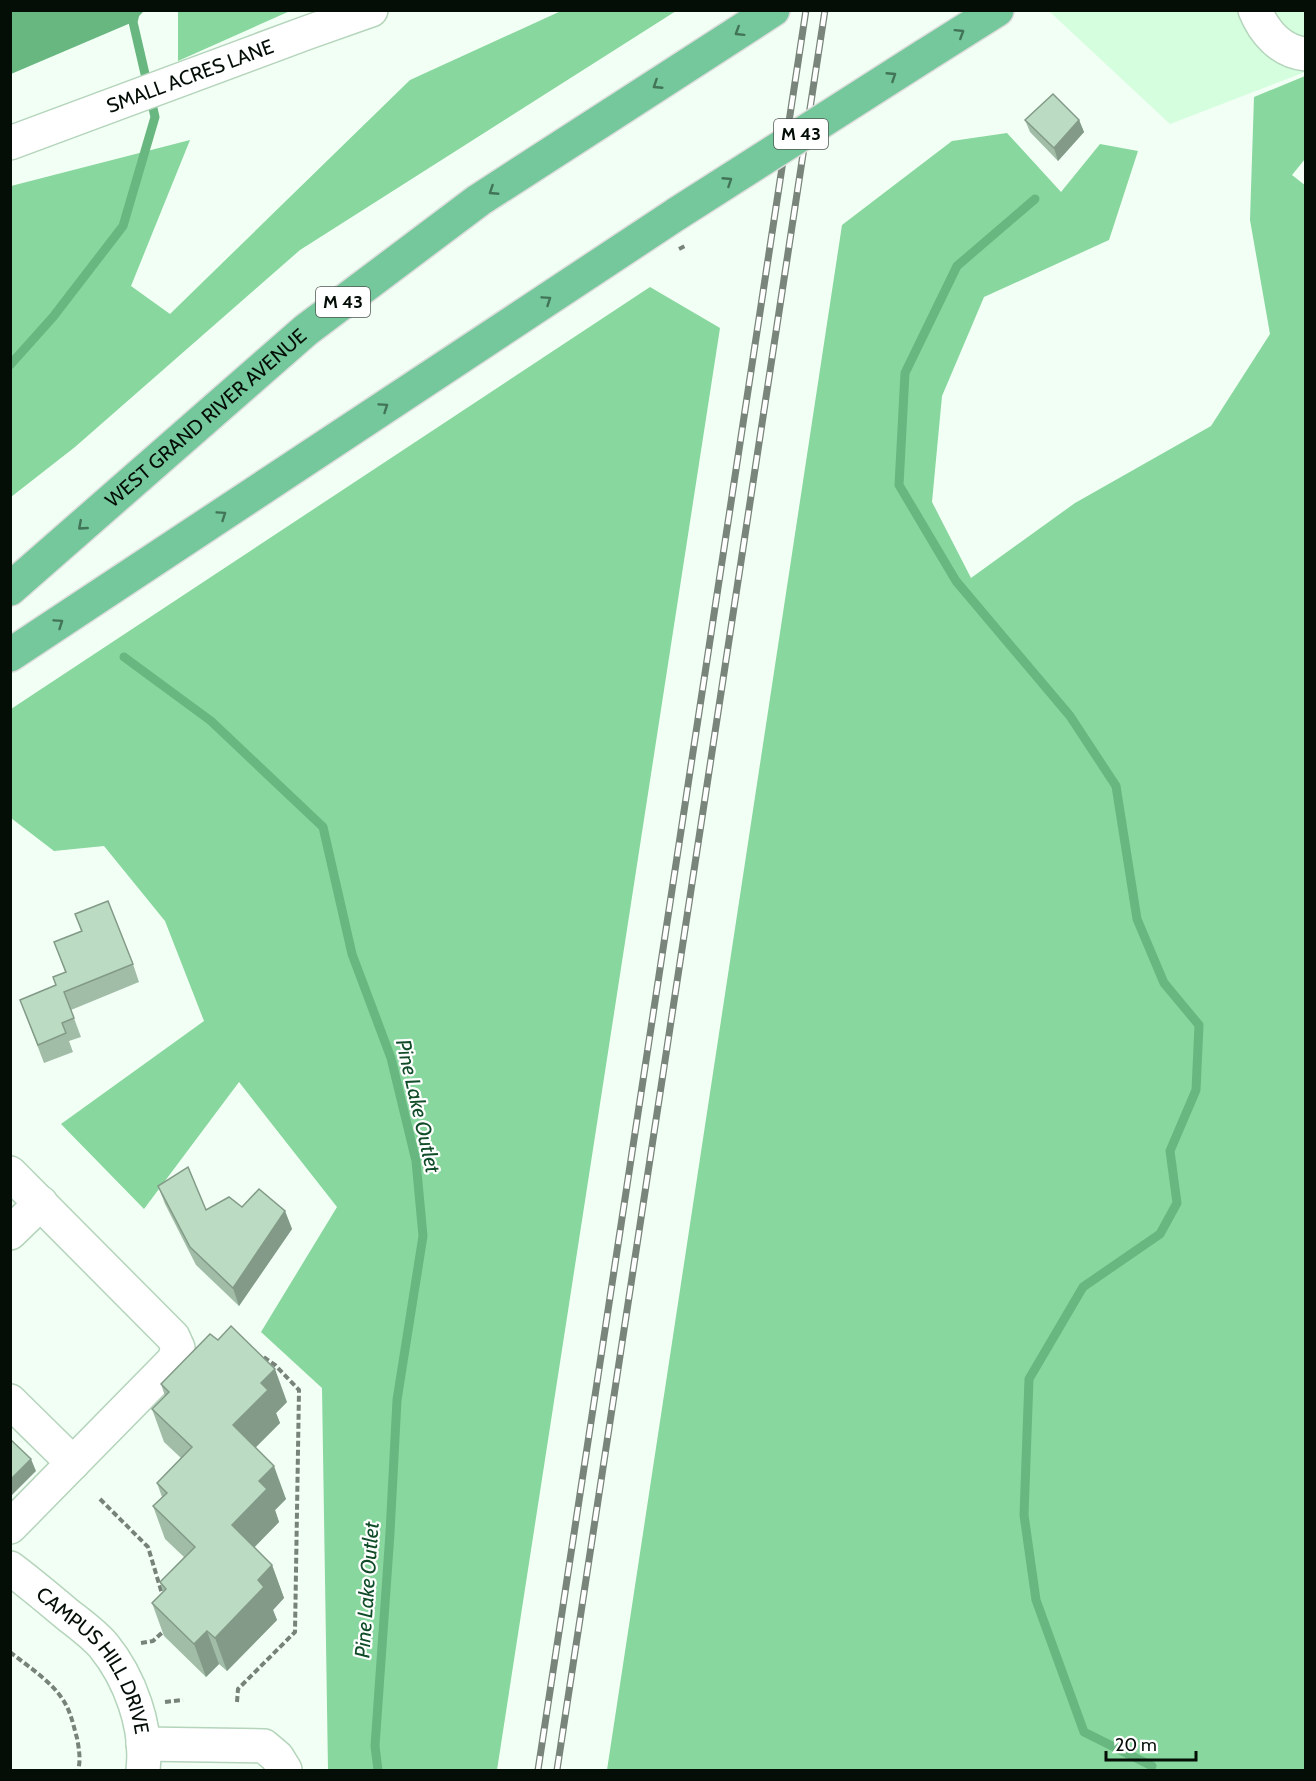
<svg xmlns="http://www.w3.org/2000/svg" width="1316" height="1781" viewBox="0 0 1316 1781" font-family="Cabin,sans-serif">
	<rect width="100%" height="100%" fill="#f2fff4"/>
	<!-- built -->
	<path fill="#d5fedf" d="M1049,11H1305V72L1170,124Z"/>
	<!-- forest -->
	<path fill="#88d79e" d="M178,11V10L290,11L178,61Z
		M561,11H676L300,250L75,447L11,497V186L190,140L131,286L170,314L410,80Z
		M1305,76V159L1292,175L1306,186L1305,1770H607L842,225L952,141L1007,133L1061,192L1100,144L1138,151L1109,240L984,297L942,396L932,502L971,578L1075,503L1211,426L1270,334L1250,220L1254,97Z
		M650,287L720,328L497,1770H328L322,1388L261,1332L337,1207L239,1082L144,1209L61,1124L204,1021L165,921L104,846L54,851L11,818V709Z"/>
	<!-- water -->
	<path fill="#68b780" d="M11,10H144V11L133,22L11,74Z"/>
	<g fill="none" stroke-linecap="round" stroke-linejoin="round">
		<!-- stream -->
		<path stroke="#68b780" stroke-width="9" d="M1035,199L957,266L905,373L899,485L956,581L1070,716L1116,786L1137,919L1164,983L1199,1025L1196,1090L1170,1151L1177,1203L1160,1234L1083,1287L1029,1379L1024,1515L1036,1600L1084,1732L1152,1766
			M10,365L53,317L123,226L155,117L133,22L136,10
			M124,657L211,721L323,827L352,954L391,1058L416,1161L423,1236L397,1400L390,1533L375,1746L378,1770"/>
		<!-- minor casing -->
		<g stroke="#b4d4bb" stroke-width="36">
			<g id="minor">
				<path d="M1255,10C1264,32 1281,52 1306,54"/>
				<path id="s1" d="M10,143L306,33L371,10"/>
				<path d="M10,1173L173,1337L178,1348L174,1360L10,1527"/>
				<path d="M10,1233L41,1203"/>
				<path d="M10,1401L73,1463"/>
				<path id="s2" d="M10,1568C30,1583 49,1599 68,1615C80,1624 93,1634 103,1645C130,1678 148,1727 143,1770"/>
				<path d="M143,1744L264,1746L277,1757L285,1770"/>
			</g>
		</g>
		<!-- major casing -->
		<g stroke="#dcdddc" stroke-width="36">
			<g id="major">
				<path d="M924,56L997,10"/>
				<path id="s3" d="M10,589L306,330L479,200L773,10"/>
				<path d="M10,655L678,213"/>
			</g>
		</g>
		<!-- path -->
		<path stroke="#778279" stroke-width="4" stroke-dasharray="6 3" stroke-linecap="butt" d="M100,1499L148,1547L163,1597
			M141,1643L153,1641L167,1628
			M10,1652C30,1668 56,1684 67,1707C72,1717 74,1728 77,1738C79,1749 81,1760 78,1770
			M165,1702L183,1700
			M237,1702L238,1689L295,1632L299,1390L275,1365L262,1356"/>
		<!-- minor -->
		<use href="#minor" stroke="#fff" stroke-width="33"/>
		<!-- major -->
		<use href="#major" stroke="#74c89b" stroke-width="33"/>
		<!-- rail casing -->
		<g stroke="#79847b" stroke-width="7">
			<path id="rail" d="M538,1770L806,10
				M557,1770L825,10"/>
		</g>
		<!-- rail -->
		<use href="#rail" stroke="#fff" stroke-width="4.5" stroke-dasharray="14" stroke-linecap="butt"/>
		<!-- major-bridge casing -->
		<g stroke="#dcdddc" stroke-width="36" stroke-linecap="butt">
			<path id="major-bridge" d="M678,213L924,56"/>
		</g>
		<!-- path-bridge -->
		<path stroke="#778279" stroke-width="4" stroke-dasharray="6 3" stroke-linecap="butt" d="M679,249L687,245"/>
		<!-- major-bridge -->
		<use href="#major-bridge" stroke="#74c89b" stroke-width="33"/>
	</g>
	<!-- wall -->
	<path fill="#a1bda8" d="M1025,120H1079L1084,132L1058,161L1030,132Z
		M75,914L133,964L139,982L71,1010L81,1037L69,1041L73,1052L44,1063L20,1000L56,985L65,972L54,942L81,931Z
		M158,1186L206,1210L242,1207L285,1211L292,1229L239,1306L196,1265L165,1204Z
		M161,1384L287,1402L276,1413L280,1423L255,1448L286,1499L275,1510L279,1522L254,1547L272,1565L284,1598L273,1610L277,1620L227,1671L219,1664L206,1677L164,1636L152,1603L163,1592L160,1582L184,1557L165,1539L153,1506L162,1497L157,1483L181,1458L164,1442L152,1409L165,1396Z"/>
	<!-- shaded-wall -->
	<path fill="#839a88" d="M1079,120L1084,132L1058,161L1054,148Z
		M285,1211L292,1229L239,1306L233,1288Z
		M275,1369L287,1402L276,1413L280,1423L245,1458L233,1425L261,1383Z
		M31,1459L36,1471L10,1497V1480Z
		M274,1466L286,1499L275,1510L279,1522L244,1558L232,1525L259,1481Z
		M272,1565L284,1598L273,1610L277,1620L227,1671L215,1638L258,1580Z
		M207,1631L219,1664L206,1677L194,1644Z"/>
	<!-- building -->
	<path fill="#bbdcc3" stroke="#839a88" stroke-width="1.5" d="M1053,94L1079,120L1054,148L1025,120Z
		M108,901L133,964L64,992L74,1018L62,1023L66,1033L38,1045L20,1000L56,985L53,977L66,972L54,942L82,931L75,914Z
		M188,1167L206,1210L229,1197L242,1207L259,1189L285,1211L233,1288L190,1247L158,1186Z
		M231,1326L275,1369L261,1383L268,1390L233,1425L274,1466L259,1481L267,1489L232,1525L272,1565L258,1580L264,1587L215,1638L207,1631L194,1644L152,1603L166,1589L160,1582L195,1547L153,1506L167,1493L157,1483L192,1447L152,1409L169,1392L161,1384L210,1334L218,1340Z
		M10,1439L31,1459L10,1480Z"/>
	<!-- one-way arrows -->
	<defs><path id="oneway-chevron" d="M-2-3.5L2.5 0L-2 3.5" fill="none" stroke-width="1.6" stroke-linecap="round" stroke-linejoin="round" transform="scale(1.5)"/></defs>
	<g stroke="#427458">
		<use href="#oneway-chevron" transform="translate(739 32) rotate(148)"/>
		<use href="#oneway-chevron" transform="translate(960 33) rotate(-32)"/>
		<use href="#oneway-chevron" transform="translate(892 76) rotate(-33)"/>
		<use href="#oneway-chevron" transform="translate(657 85) rotate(147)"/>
		<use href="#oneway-chevron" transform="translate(728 181) rotate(-33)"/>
		<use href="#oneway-chevron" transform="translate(493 191) rotate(147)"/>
		<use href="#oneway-chevron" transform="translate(547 300) rotate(-34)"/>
		<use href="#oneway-chevron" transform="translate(384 407) rotate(-34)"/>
		<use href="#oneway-chevron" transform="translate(222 515) rotate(-34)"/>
		<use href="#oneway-chevron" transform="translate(82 526) rotate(139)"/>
		<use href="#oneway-chevron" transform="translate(59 623) rotate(-34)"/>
	</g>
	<g text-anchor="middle" stroke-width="4.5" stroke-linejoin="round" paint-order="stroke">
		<!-- shield labels -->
		<g fill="#fff" stroke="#4f5651" stroke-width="1.5">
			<rect x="774" y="119" width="54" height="30" rx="4.5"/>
			<rect x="316" y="287" width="54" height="30" rx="4.5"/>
		</g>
		<g font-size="18" font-weight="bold" fill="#040e07">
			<text x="801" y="140">M 43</text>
			<text x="343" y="308">M 43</text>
		</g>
		<!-- street labels -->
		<g font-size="20" fill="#040e07" stroke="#fff">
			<text dy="7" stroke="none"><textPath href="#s1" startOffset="192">SMALL ACRES LANE</textPath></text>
			<text dy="7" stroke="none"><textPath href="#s3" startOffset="260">WEST GRAND RIVER AVENUE</textPath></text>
			<text dy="7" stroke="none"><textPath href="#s2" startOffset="128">CAMPUS HILL DRIVE</textPath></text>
		</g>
		<!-- water labels -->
		<g font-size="21" font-style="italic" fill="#104c28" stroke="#fff">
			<text transform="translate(418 1106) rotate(77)" y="7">Pine Lake Outlet</text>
			<text transform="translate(367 1590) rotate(-86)" y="7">Pine Lake Outlet</text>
		</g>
	</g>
	<!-- border -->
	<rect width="1316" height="1781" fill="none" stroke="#040e07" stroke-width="24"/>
	<!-- scale -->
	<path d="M1106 1751v9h90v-9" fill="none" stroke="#040e07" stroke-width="3"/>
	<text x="1115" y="1751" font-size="18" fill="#040e07" stroke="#ffffff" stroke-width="4.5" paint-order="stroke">20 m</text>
</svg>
